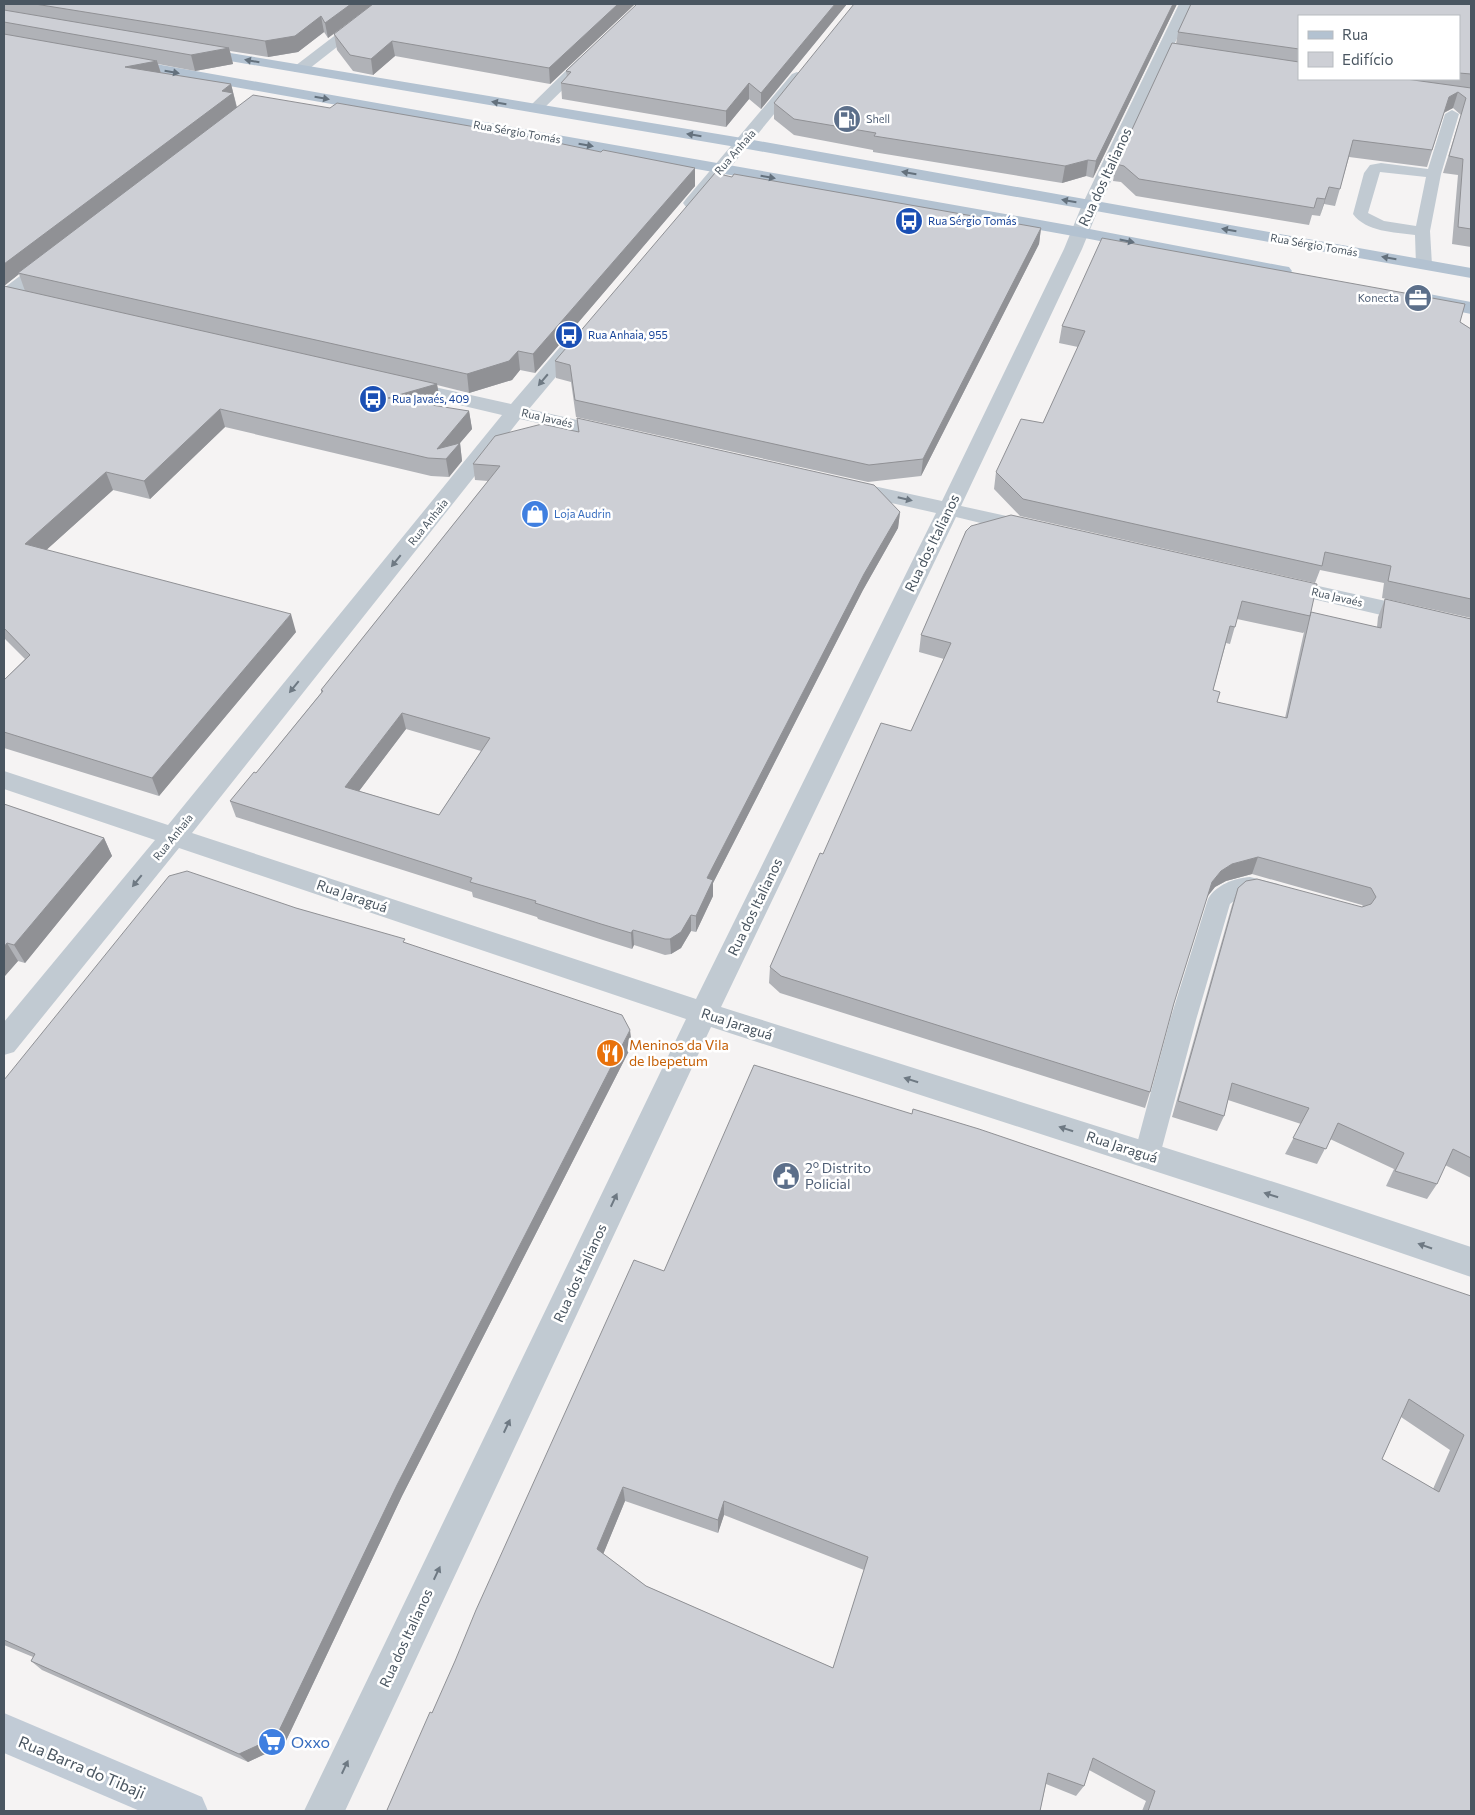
<svg xmlns="http://www.w3.org/2000/svg" width="1475" height="1815" viewBox="0 0 1475 1815" font-family="Commissioner,sans-serif">
	<rect width="100%" height="100%" fill="#f5f3f3"/>
	<g fill="none" stroke-linecap="round" stroke-linejoin="round">
		<!-- lane -->
		<path fill="#c1cad2" fill-rule="evenodd" d="M584,57L590,61L589,64L540,112H530L528,109L530,106L579,58Z
			M1452,110L1459,114L1441,174L1430,231L1432,265L1429,268H1419L1416,265L1415,235C1394,232 1366,232 1353,214L1364,173L1370,165L1381,163L1428,169L1445,114ZM1380,172L1426,177L1416,226L1384,221L1368,213Z
			M1250,877L1278,884L1282,890L1278,896C1258,903 1252,888 1230,904L1196,1020L1160,1155L1157,1163L1147,1167L1137,1163L1134,1155L1170,1020L1208,899C1216,885 1234,878 1250,877Z"/>
		<!-- street -->
		<path fill="#c1cad2" fill-rule="evenodd" d="M376,4H392L305,72H295L292,69L295,66Z
			M1179,4H1193L1100,205L1082,249L961,506L1039,523L1042,528L1039,533L1031,535L956,517L721,1007L1302,1191L1471,1247V1277L1302,1219L711,1027L345,1811H304L686,1019L179,848L14,1052L4,1055V1022L155,840L4,789V771L168,825L502,415L396,390L393,386L396,382L403,380L511,404L572,333L579,331L586,333L589,337L586,341L529,409L621,430L624,434L621,438L614,440L520,419L192,833L696,999L936,513L838,491L835,486L838,481L846,480L942,501L1064,249L1082,205Z
			M797,72L802,74L805,77L802,80L698,207L692,208L686,207L683,203L686,199L792,74Z
			M51,256L57,257L60,261L57,265L11,301L4,302V288L45,257Z
			M1278,577L1471,620V636L1270,589L1267,584L1270,579Z"/>
		<!-- secondary -->
		<path fill="#c1cbd6" fill-rule="evenodd" d="M4,1713L202,1797L208,1811H140L4,1753Z"/>
		<!-- primary -->
		<path fill="#b3c2d1" fill-rule="evenodd" d="M194,47L742,138L1471,268V278L742,148L189,54L187,51L189,48Z
			M122,58L1079,227L1283,266L1289,267L1292,271L1289,275L1283,276L1079,237L117,66L114,63L117,60Z
			M1429,294L1471,302V314L1422,304L1420,300L1422,296Z"/>
	</g>
	<!-- wall -->
	<path fill="#b0b2b7" fill-rule="evenodd" d="M4,4H635L550,84L395,56L373,75L353,71L337,50L334,34L368,8L328,38L324,32L298,52L268,57L230,51L233,64L195,71L158,64L161,73L231,84L237,107L330,108L695,168V186L535,373L520,370L512,380L469,393L437,385L440,401L429,405L469,411L472,429L460,443L462,461L449,477L431,476L225,427L150,499L113,490L46,550L296,632L159,796L4,748V680L25,659L4,638V286L25,291L19,274L4,286Z
		M847,4L761,109L749,99L726,127L562,99L561,83L567,77L566,71Z
		M1177,4L1093,178L1086,176L1062,183L873,152V150L794,135L774,119V103Z
		M1191,4H1471V247L1452,244L1458,175L1443,173L1461,115L1453,108L1444,113L1427,167L1349,157L1335,206L1324,204L1320,216L1312,215L1309,225L1136,196L1121,182L1113,181L1116,164L1172,43L1176,44L1178,32ZM1299,16H1459V79H1299Z
		M732,177L1041,228L1039,244L921,476L868,482L576,417L571,382L556,378L555,361Z
		M1460,322L1471,329V618L1382,598L1384,583L1320,570L1315,583L1020,516L994,489L996,472L1043,423L1078,347L1059,343L1062,326Z
		M577,418L900,512L898,528L863,590L713,883V896L696,932L691,931L681,948L671,954L665,955L634,945L632,949L603,940L538,919L537,917L473,897L472,892L236,817L230,801L256,773L321,693V690L488,481L475,480L473,464L578,432ZM406,729L481,751L439,815L359,791Z
		M966,531L1310,613L1377,627L1378,617L1385,599L1471,619V1178L1445,1165L1437,1184L1427,1199L1386,1186L1394,1169L1330,1139L1317,1164L1285,1154L1301,1124L1228,1100L1224,1116L1217,1131L1172,1117L1232,905L1238,888L1362,907L1363,906L1362,905L1252,874L1226,881L1215,887L1207,897L1174,1003L1150,1092L1145,1108L780,993L769,983L770,967L823,854L911,731L944,659L919,652L921,635ZM1237,619L1303,633L1304,632L1285,718L1217,702L1213,690L1226,643L1230,644Z
		M4,804L104,838L112,856L25,963L18,961L4,977Z
		M296,908L406,943L632,1045L402,1496L284,1745L248,1762L42,1670L31,1661L33,1657L4,1645V1080Z
		M664,1271L1471,1296V1811H1142L1146,1801L1089,1770L1084,1786L1076,1796L1046,1784L1040,1811H388L387,1810L432,1713ZM1401,1417L1450,1450L1433,1489L1382,1459ZM625,1501L718,1533L724,1515L864,1570L833,1668L646,1586L603,1554Z"/>
	<!-- shaded-wall -->
	<path fill="#909195" d="M351,4H373L328,38L325,23Z
		M618,4H635L550,84L549,68Z
		M835,4H847L761,109V93Z
		M1173,4H1177L1093,178L1096,161Z
		M321,16L324,32L298,52L268,57L265,41Z
		M392,41L395,56L373,75L371,59Z
		M229,48L233,64L195,71L191,55Z
		M157,61L162,77L125,67Z
		M749,83V99L726,127V111Z
		M231,84L237,109L18,273L19,274L4,286V264Z
		M1458,92L1453,108L1443,113L1449,97Z
		M1088,160L1086,176L1062,183L1065,166Z
		M695,168V186L535,373L533,354Z
		M1329,187L1324,204L1320,216L1325,199Z
		M1041,228L1039,244L921,476L923,459Z
		M518,351L520,370L512,380L469,393L467,374Z
		M437,384L440,401L392,416L388,398Z
		M220,409L225,427L150,499L144,481Z
		M469,411L472,429L460,443L462,461L449,477L446,459L437,449Z
		M106,472L113,490L33,562L25,544Z
		M900,512L898,528L863,590L713,883V896L696,932V916L707,878L864,574Z
		M291,614L296,632L159,796L152,778Z
		M402,713L406,729L350,803L345,787Z
		M104,838L112,856L25,963L14,945Z
		M1258,857L1252,874L1226,881L1215,887L1206,898L1212,882L1221,871L1232,864Z
		M691,915V931L681,948L671,954L670,939Z
		M633,930L634,945L632,949L631,933Z
		M7,943L18,961L4,977V947Z
		M630,1030L632,1045L402,1496L284,1745L248,1762L239,1754L397,1485Z
		M623,1487L625,1501L600,1562L597,1549Z
		M724,1501V1515L718,1533V1520Z"/>
	<!-- building -->
	<path fill="#cdcfd5" stroke="#909195" fill-rule="evenodd" d="M35,4H351L325,23L321,16L295,36L265,41Z
		M373,4H618L549,68L392,41L371,59L350,55L334,34Z
		M637,4H835L761,93L749,83L726,111L561,83L571,72L566,71Z
		M854,4H1173L1096,161L1088,160L1065,166L874,136L876,133L794,119L774,103Z
		M1191,4H1471V74L1459,73V16H1299V49L1178,32Z
		M4,10L229,48L191,55L4,22Z
		M4,34L157,61L125,67L231,84L222,91L233,93L4,264Z
		M1172,43L1299,62V79H1406L1471,88V229L1458,227L1463,159L1449,156L1466,98L1458,92L1449,97L1432,150L1353,140L1340,189L1329,187L1325,199L1317,198L1314,208L1139,179L1124,166L1116,164Z
		M253,95L330,108L337,103L510,133L601,152L603,150L695,168L533,354L518,351L509,361L467,374L18,273Z
		M715,173L732,177L734,174L1041,228L923,459L869,465L575,400L570,365L555,361Z
		M1102,238L1465,304L1460,322L1471,329V599L1388,581L1391,566L1325,552L1322,566L1023,499L996,472L1021,419L1043,423L1085,331L1062,326Z
		M4,286L437,384L388,398L469,411L437,449L460,443L446,459L428,458L220,409L144,481L106,472L25,544L291,614L152,778L4,732V680L30,655L4,628Z
		M577,418L874,485L900,512L864,574L707,878L713,880L696,916L691,915L681,932L670,939H665L633,930L631,933L601,924L535,903L536,901L470,882L472,878L230,801L254,772L256,773L323,691L321,690L500,466L473,464L495,436L542,424L579,432ZM402,713L490,738L439,815L345,787Z
		M1011,515L1317,584L1310,616L1242,601L1235,627L1230,626L1213,690L1220,692L1217,702L1287,718L1311,612L1381,628L1385,599L1471,619V1158L1453,1149L1437,1184L1395,1171L1404,1153L1338,1123L1326,1149L1293,1138L1309,1108L1232,1083L1224,1116L1178,1101L1238,888L1246,881L1257,879L1362,907L1371,904L1376,897L1371,888L1258,857L1232,864L1221,871L1212,882L1174,1003L1150,1092L781,976L770,967L820,853L823,854L881,723L911,731L951,643L921,635L966,531L971,526Z
		M4,804L104,838L14,945L7,943L4,947Z
		M187,871L296,908L405,939L403,942L622,1015L630,1030L397,1485L276,1737L239,1754L31,1661L35,1654L4,1640V1080L169,876Z
		M754,1065L912,1114L913,1109L979,1129L1471,1296V1811H1148L1155,1791L1093,1758L1084,1786L1048,1773L1040,1811H390L387,1810L430,1712L432,1713L455,1661L476,1610L634,1260L664,1271ZM1409,1399L1464,1435L1439,1492L1382,1459ZM623,1487L718,1520L724,1501L868,1557L833,1668L646,1586L597,1549Z"/>
	<!-- one-way arrows -->
	<defs><path id="oneway-solid" d="M-6-.8H1V-3.2L6.5 0L1 3.2V.8H-6Z" transform="scale(1.25)"/></defs>
	<g fill="#64717d">
		<use href="#oneway-solid" transform="translate(252 61) rotate(-170)"/>
		<use href="#oneway-solid" transform="translate(172 72) rotate(10)"/>
		<use href="#oneway-solid" transform="translate(322 98) rotate(10)"/>
		<use href="#oneway-solid" transform="translate(499 103) rotate(-170)"/>
		<use href="#oneway-solid" transform="translate(694 135) rotate(-171)"/>
		<use href="#oneway-solid" transform="translate(586 145) rotate(10)"/>
		<use href="#oneway-solid" transform="translate(909 173) rotate(-170)"/>
		<use href="#oneway-solid" transform="translate(768 177) rotate(10)"/>
		<use href="#oneway-solid" transform="translate(1069 201) rotate(-170)"/>
		<use href="#oneway-solid" transform="translate(1229 230) rotate(-170)"/>
		<use href="#oneway-solid" transform="translate(1127 241) rotate(11)"/>
		<use href="#oneway-solid" transform="translate(1389 258) rotate(-170)"/>
	</g>
	<g fill="#6e7983">
		<use href="#oneway-solid" transform="translate(543 380) rotate(130)"/>
		<use href="#oneway-solid" transform="translate(905 499) rotate(13)"/>
		<use href="#oneway-solid" transform="translate(396 561) rotate(129)"/>
		<use href="#oneway-solid" transform="translate(294 687) rotate(129)"/>
		<use href="#oneway-solid" transform="translate(137 881) rotate(129)"/>
		<use href="#oneway-solid" transform="translate(911 1080) rotate(-162)"/>
		<use href="#oneway-solid" transform="translate(1066 1129) rotate(-162)"/>
		<use href="#oneway-solid" transform="translate(1271 1195) rotate(-162)"/>
		<use href="#oneway-solid" transform="translate(614 1200) rotate(-65)"/>
		<use href="#oneway-solid" transform="translate(1425 1246) rotate(-161)"/>
		<use href="#oneway-solid" transform="translate(507 1426) rotate(-65)"/>
		<use href="#oneway-solid" transform="translate(437 1573) rotate(-65)"/>
		<use href="#oneway-solid" transform="translate(345 1767) rotate(-65)"/>
	</g>
	<!-- icons -->
	<defs>
		<g id="fuel-disc" transform="scale(1.4375)"><circle r="9.5" fill="#5c6f8a" stroke="#fff"/><path d="M-5.5-6h7V0h2V4h1.3V-2.5L3-4.5l.8-.8L6-3V5H2.5V1h-1V6h-7ZM-4.2-4.7v3.2H.2V-4.7Z" fill="#fff"/></g>
		<g id="bus-disc" transform="scale(1.4375)"><circle r="9.5" fill="#1a4fb4" stroke="#fff"/><path d="M-5-6H5V4H4V6H2V4H-2V6H-4V4H-5ZM-3.5-4V0h7V-4ZM-3.5 1.2v1.5H-2V1.2ZM2 1.2v1.5H3.5V1.2Z" fill="#fff"/></g>
		<g id="office-disc" transform="scale(1.4375)"><circle r="9.5" fill="#5c6f8a" stroke="#fff"/><path d="M-6-3h4V-5.5h4V-3h4V5H-6ZM-1-4.5V-3h2v-1.5ZM-6 0V1H6V0Z" fill="#fff"/></g>
		<g id="shop-disc" transform="scale(1.4375)"><circle r="9.5" fill="#3f7fe0" stroke="#fff"/><path d="M-5-2.5h2.3a2.7 3.5 0 0 1 5.4 0H5L5.5 6h-11ZM-1.5-2.5h3a1.5 2.3 0 0 0-3 0Z" fill="#fff"/></g>
		<g id="restaurant-disc" transform="scale(1.4375)"><circle r="9.5" fill="#e8710a" stroke="#fff"/><path d="M-5-6h1v4h1v-4h1v4h1v-4h1v5L-1.5 .5V6h-2V.5L-5-1ZM5-6V6H3V1.5H1.5Q1.5-4 5-6Z" fill="#fff"/></g>
		<g id="civic-disc" transform="scale(1.4375)"><circle r="9.5" fill="#5c6f8a" stroke="#fff"/><path d="M-.6-6.5H3V-4.5H.6V-3L4-1V1h2V6H-6V1h2V-1L-.6-3ZM-1.2 2.5V6h2.4V2.5Z" fill="#fff"/></g>
		<g id="supermarket-disc" transform="scale(1.4375)"><circle r="9.5" fill="#3f7fe0" stroke="#fff"/><path d="M-6-5.5h2.5l.6 2H6L4.5 2H-2.5L-4.4-4H-6ZM-1.5 3.2a1.3 1.3 0 1 0 .1 0ZM3 3.2a1.3 1.3 0 1 0 .1 0Z" fill="#fff"/></g>
	</defs>
	<g fill-rule="evenodd">
		<use href="#fuel-disc" x="847" y="119"/>
		<use href="#bus-disc" x="909" y="221"/>
		<use href="#office-disc" x="1418" y="298"/>
		<use href="#bus-disc" x="569" y="335"/>
		<use href="#bus-disc" x="373" y="399"/>
		<use href="#shop-disc" x="535" y="514"/>
		<use href="#restaurant-disc" x="610" y="1053"/>
		<use href="#civic-disc" x="786" y="1176"/>
		<use href="#supermarket-disc" x="272" y="1742"/>
	</g>
	<g text-anchor="middle" stroke-width="5" stroke-linejoin="round" paint-order="stroke">
		<!-- far-service labels -->
		<g font-size="11" fill="#4e5e75" stroke="#fff" text-anchor="start">
			<text x="866" y="123">Shell</text>
			<text x="1399" y="302" text-anchor="end">Konecta</text>
		</g>
		<!-- far-street labels -->
		<g font-size="11" fill="#4a5661" stroke="#fff">
			<text transform="translate(517 132) rotate(10)" y="4">Rua Sérgio Tomás</text>
			<text transform="translate(735 152) rotate(-49)" y="4">Rua Anhaia</text>
			<text transform="translate(1314 245) rotate(10)" y="4">Rua Sérgio Tomás</text>
			<text transform="translate(547 418) rotate(13)" y="4">Rua Javaés</text>
			<text transform="translate(428 522) rotate(-51)" y="4">Rua Anhaia</text>
			<text transform="translate(1337 597) rotate(13)" y="4">Rua Javaés</text>
			<text transform="translate(173 837) rotate(-51)" y="4">Rua Anhaia</text>
		</g>
		<!-- far-transit labels -->
		<g font-size="11" fill="#164399" stroke="#fff" text-anchor="start">
			<text x="928" y="225">Rua Sérgio Tomás</text>
			<text x="588" y="339">Rua Anhaia, 955</text>
			<text x="392" y="403">Rua Javaés, 409</text>
		</g>
		<!-- far-shop labels -->
		<g font-size="11" fill="#366cbe" stroke="#fff" text-anchor="start">
			<text x="554" y="518">Loja Audrin</text>
		</g>
		<!-- street labels -->
		<g font-size="14" fill="#4a5661" stroke="#fff">
			<text transform="translate(1105 177) rotate(-65)" y="5">Rua dos Italianos</text>
			<text transform="translate(932 543) rotate(-64)" y="5">Rua dos Italianos</text>
			<text transform="translate(352 896) rotate(19)" y="5">Rua Jaraguá</text>
			<text transform="translate(755 907) rotate(-64)" y="5">Rua dos Italianos</text>
			<text transform="translate(737 1024) rotate(18)" y="5">Rua Jaraguá</text>
			<text transform="translate(1122 1147) rotate(18)" y="5">Rua Jaraguá</text>
			<text transform="translate(580 1273) rotate(-65)" y="5">Rua dos Italianos</text>
			<text transform="translate(406 1638) rotate(-65)" y="5">Rua dos Italianos</text>
		</g>
		<!-- food labels -->
		<g font-size="14" fill="#c56008" stroke="#fff" text-anchor="start">
			<text x="629" y="1050">Meninos da Vila<tspan x="629" dy="16">de Ibepetum</tspan></text>
		</g>
		<!-- service labels -->
		<g font-size="14" fill="#4e5e75" stroke="#fff" text-anchor="start">
			<text x="805" y="1173">2º Distrito<tspan x="805" dy="16">Policial</tspan></text>
		</g>
		<!-- near-shop labels -->
		<g font-size="16" fill="#366cbe" stroke="#fff" text-anchor="start">
			<text x="291" y="1748">Oxxo</text>
		</g>
		<!-- near-street labels -->
		<g font-size="16" fill="#4a5661" stroke="#fff">
			<text transform="translate(82 1767) rotate(23)" y="6">Rua Barra do Tibaji</text>
		</g>
	</g>
	<!-- border -->
	<rect width="1475" height="1815" fill="none" stroke="#4a5661" stroke-width="10"/>
	<!-- legend -->
	<rect x="1298" y="15" width="162" height="65" fill="#ffffff" stroke="#b7bbc0"/>
	<rect x="1308" y="31" width="25" height="8" fill="#b3c2d1" stroke="#b7bbc0"/>
	<text x="1342" y="40" font-size="15" fill="#4a5661">Rua</text>
	<rect x="1308" y="52" width="25" height="15" fill="#cdcfd5" stroke="#b7bbc0"/>
	<text x="1342" y="65" font-size="15" fill="#4a5661">Edifício</text>
</svg>
